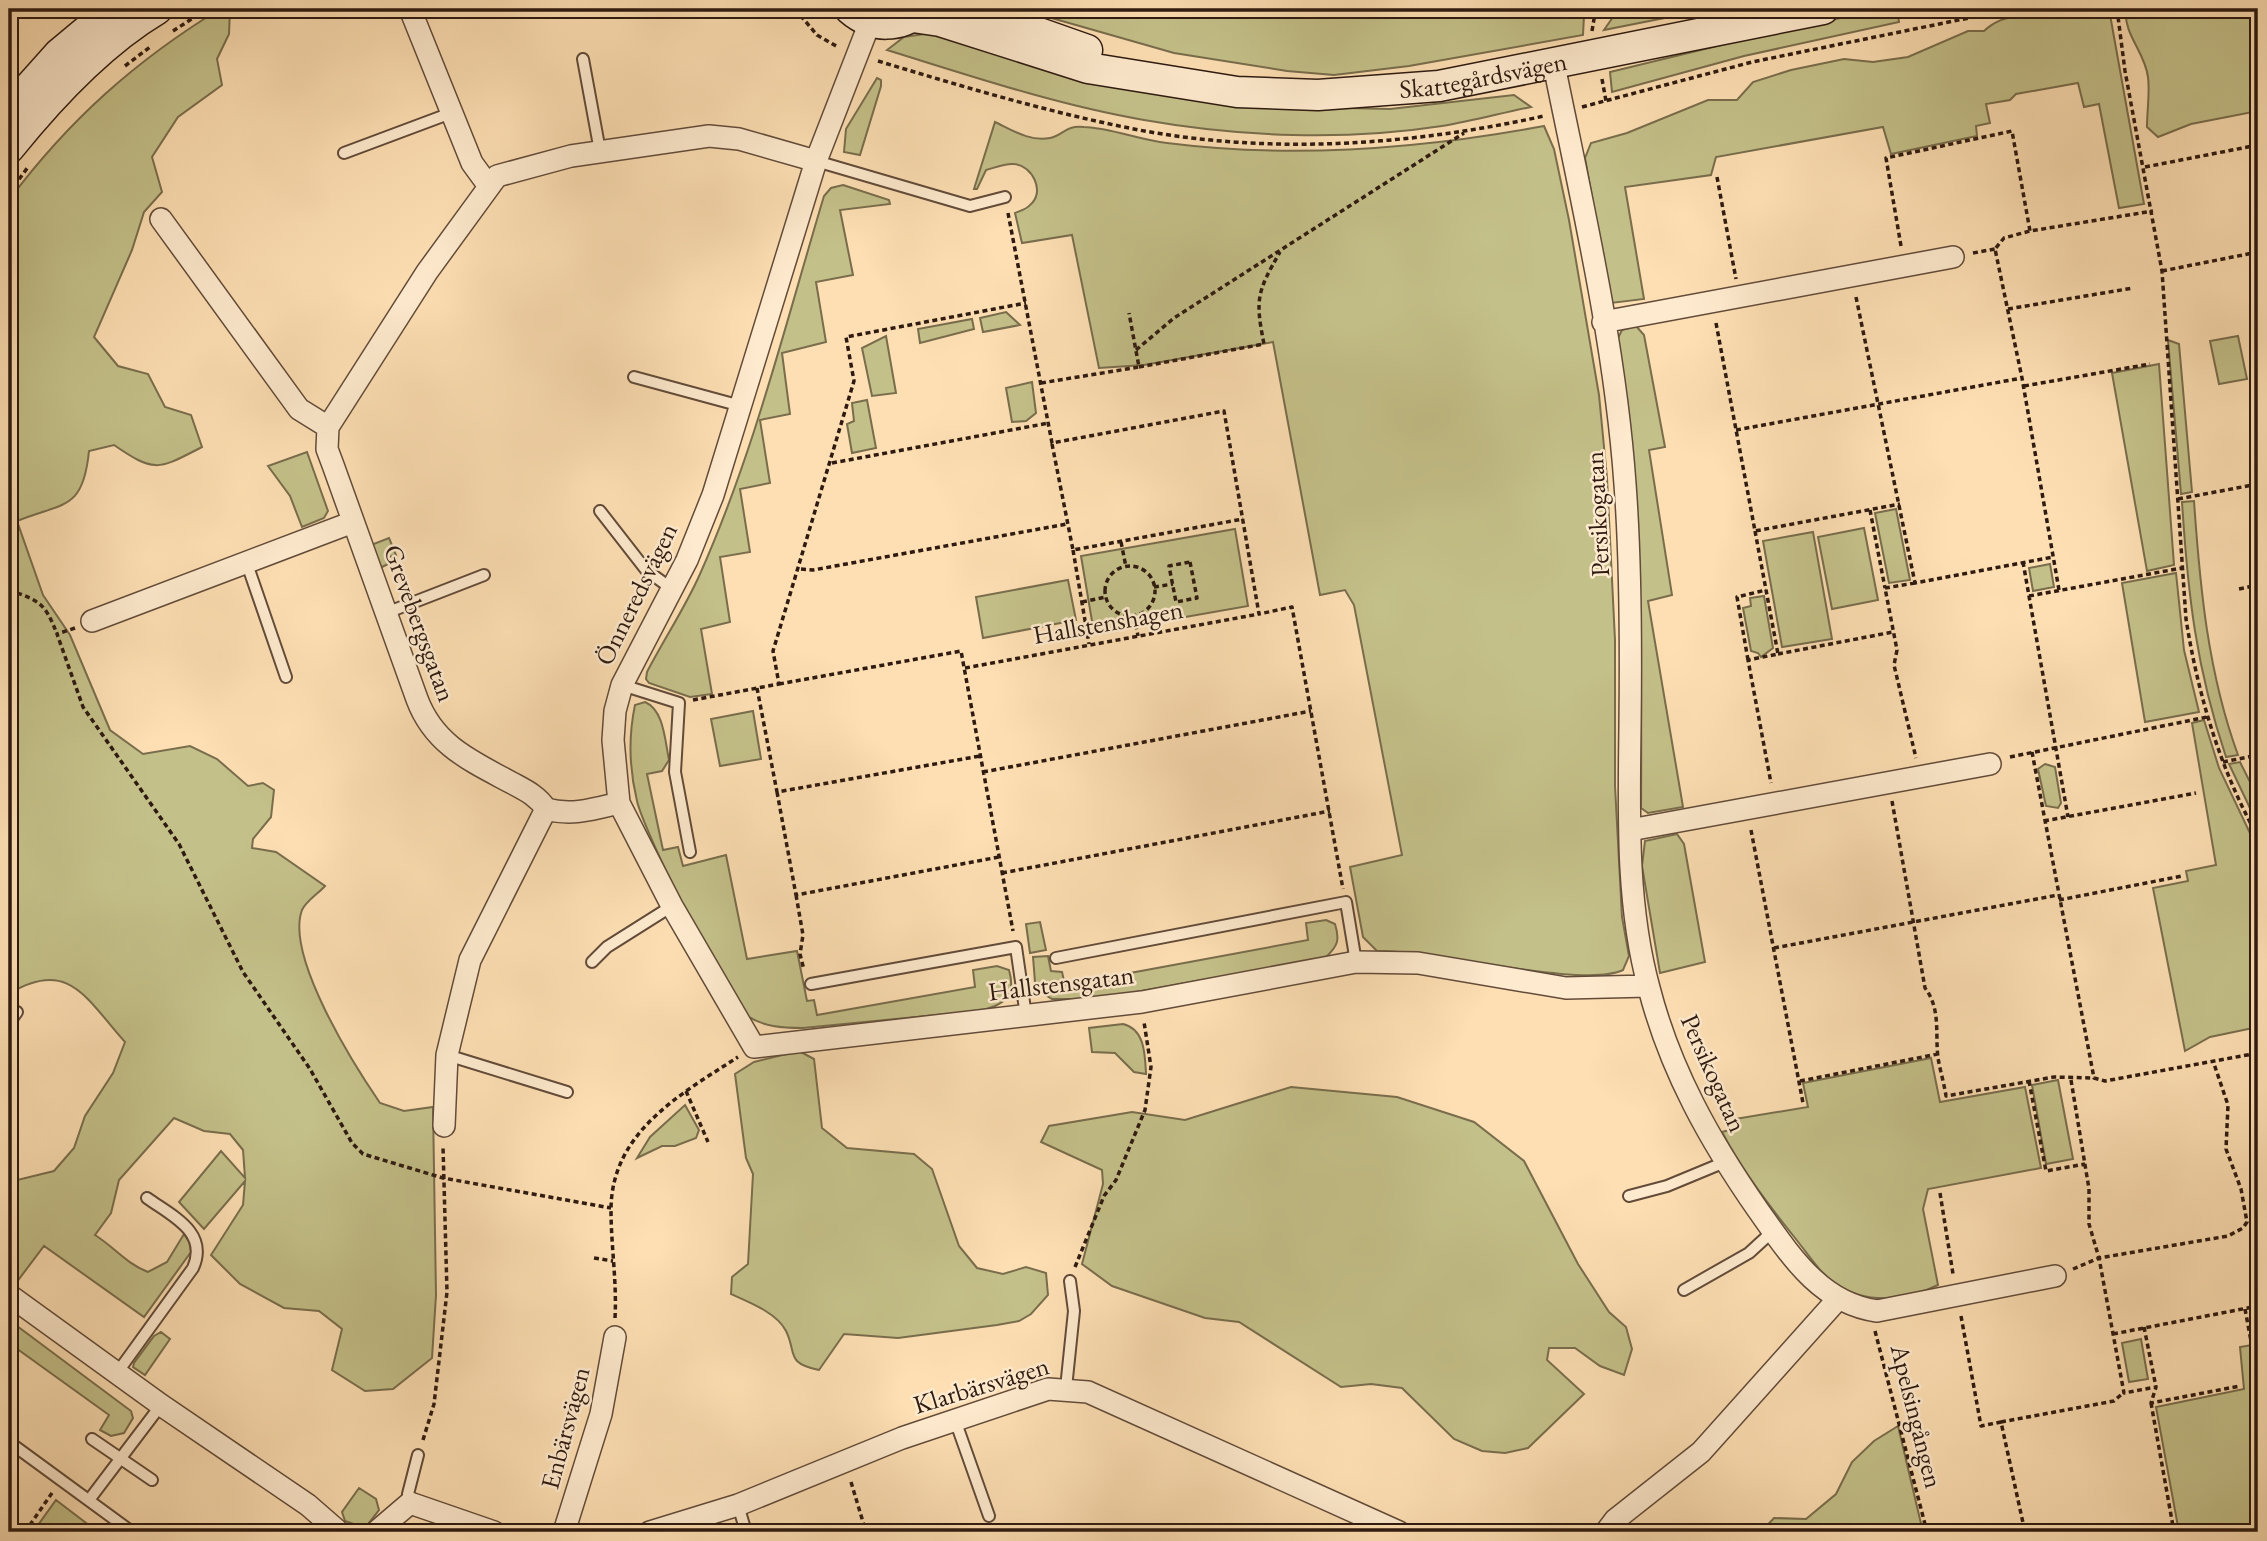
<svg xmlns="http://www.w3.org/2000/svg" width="2267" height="1541" viewBox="0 0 2267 1541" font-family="'EB Garamond',serif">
	<rect width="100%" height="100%" fill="#fddfb3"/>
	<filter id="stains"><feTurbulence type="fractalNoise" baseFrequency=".00286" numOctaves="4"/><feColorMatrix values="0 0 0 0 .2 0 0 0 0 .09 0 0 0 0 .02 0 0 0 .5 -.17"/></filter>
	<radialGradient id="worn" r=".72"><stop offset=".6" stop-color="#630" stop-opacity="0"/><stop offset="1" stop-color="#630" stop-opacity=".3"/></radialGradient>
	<!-- green -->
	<path fill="#c4c089" stroke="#796d4c" stroke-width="2" d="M220,9H230L229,34L217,59L222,85L178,117L152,157L162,192L144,212L132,250L94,337L118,366L148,374L165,407L191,415L202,447C159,469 156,474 114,445L89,451C83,511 64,502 17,521L43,595L70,635L110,730L143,754L190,746L217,759L248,786L263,783L274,790L271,817L253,839L252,848L276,852L325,886C319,893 306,901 302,910C285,956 354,1065 380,1103L404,1111L433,1107L436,1295L432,1358L393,1389L365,1391L332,1370L342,1329L319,1311L284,1308L240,1284L211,1255L243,1205L245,1181L204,1229L179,1202L221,1151L245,1178L243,1150L230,1134L204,1131L174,1118L119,1180L111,1213L95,1235C114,1247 127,1264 148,1272L167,1262L184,1234L190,1243L191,1252L144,1317L44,1246L16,1283L9,1277V1182L54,1171L74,1148L85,1116L113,1073L125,1042C87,1000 69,957 9,994V200C69,120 135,61 220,9Z
		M1020,9H1257L1287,13L1321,9H1593L1584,16L1583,35L1409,66L1334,75L1287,71L1174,53Z
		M1635,9H1710L1604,30L1613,17Z
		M1897,9L1899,22L1744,56L1612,92L1610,72L1816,22Z
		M2051,9H2109L2144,204L2119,208L2099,104L2084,107L2078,83L2016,94L2010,100L1986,104L1990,123L1976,126L1977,136L1891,154L1883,127L1716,157L1711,175L1625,187L1644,299L1611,303L1585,158L1591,143L1627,133L1708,100H1737L1753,82L1791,70L1844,59L1873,62L1908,57L1968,31H1984C1997,19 2011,15 2028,17L2030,13Z
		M2126,9H2258V111L2191,124L2158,137L2147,127C2147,111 2150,92 2148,77C2145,52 2123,34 2126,9Z
		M931,33L1256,106L1390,109L1514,95L1531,107C1501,113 1472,121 1442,126C1345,141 1240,137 1144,120C1057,105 971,76 887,50L904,37Z
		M877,78L881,80V86L860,155L844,152L846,129Z
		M995,122C1012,130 1030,142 1050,138C1064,135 1065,125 1084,127C1112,128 1139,140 1167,143C1293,159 1421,149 1544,126L1554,149L1569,220L1599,395L1607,478L1615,640V786L1622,917L1629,956L1623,970C1584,989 1433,950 1377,951L1363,937L1350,867L1402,855L1354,605L1345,590L1320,595L1273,342L1144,365L1099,368L1072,235L1022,243L1015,213C1020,211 1027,209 1030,205C1046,192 1032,165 1014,164C1005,163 994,168 986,170L977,189H974Z
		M843,185L889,200L890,204L840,210L853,275L816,282L826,342L782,353L790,414L760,420L770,483L740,489L750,552L720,557L730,622L701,629L712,694L690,697L649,683L646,679L647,672C664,639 685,608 700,574C754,453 786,322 824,196L831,188Z
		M1006,312L1020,325L983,332L980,318Z
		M972,319L974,329L920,343L918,329Z
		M1636,326L1644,335L1665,447L1649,450L1672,595L1648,601L1683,807L1648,813L1641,808C1642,649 1642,497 1617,340L1622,330Z
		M886,336L896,393L872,396L862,348Z
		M2238,336L2247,379L2219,384L2210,341Z
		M2168,340L2179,344L2192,492L2181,494Z
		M2159,364L2174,565L2147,571L2112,373Z
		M1032,382L1036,413L1026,421L1012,422L1006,388Z
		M867,400L876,448L852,453L847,424L854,421L852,403Z
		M307,452L328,511L324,518L302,527L290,496L268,466Z
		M2194,501C2200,588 2208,673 2238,755L2226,757C2196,667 2188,596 2182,502Z
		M1896,509L1910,580L1889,583L1875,513Z
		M1864,528L1878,600L1832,609L1818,537Z
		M1235,529L1248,606L1094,633L1081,556Z
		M1813,532L1832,639L1782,647L1763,541Z
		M389,538L396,555L389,557L388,564L380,568L371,545Z
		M2050,564L2054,587L2033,591L2029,568Z
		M2176,573L2184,650L2199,712L2145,722L2122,583Z
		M1068,580L1076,620L983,638L976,597Z
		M1764,596L1773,648L1761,657L1758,653L1751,651L1743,608L1751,606L1750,598Z
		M645,702C664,710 665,741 669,760L662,771L647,774L663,850L678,847L683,866L726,855L747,959L797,951L807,1001L814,1000L817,1015L975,987L973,970L997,966L1009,970C1017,997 1003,1006 978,1011L803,1028C783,1028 763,1027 746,1015C727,1001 643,829 637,801C629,768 628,738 635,705Z
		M753,711L761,759L720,766L711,719Z
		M2204,720L2219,768L2258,850V1027L2210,1037L2185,1051L2153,888L2188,881L2186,871L2216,865L2192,723Z
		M2240,762L2258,798V825L2229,764Z
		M2045,764L2055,767L2061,803L2058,808L2046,806L2038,769Z
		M1677,834L1684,844L1705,962L1660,973L1642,866L1645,841Z
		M1326,920L1335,924C1340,940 1338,946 1325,958L1097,999H1052L1039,991L1035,982L1033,957L1048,956L1051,971L1062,972L1065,985L1308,940L1306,923Z
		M1040,922L1046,950L1030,953L1026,924Z
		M1123,1024C1145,1029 1145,1055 1146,1074L1134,1072L1115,1053L1092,1052L1089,1028Z
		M799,1051L814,1059L822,1128L847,1148L914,1154L932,1169L959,1246L977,1268L1003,1274L1026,1267L1046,1273L1048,1295L1031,1314L1019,1321L997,1325L898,1338L844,1334L819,1370C785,1363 797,1353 786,1331C777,1313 749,1302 731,1294L732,1277L748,1264L753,1174L746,1158L735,1074L754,1062Z
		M1931,1058L1940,1102L2025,1087L2041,1168L1928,1189L1923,1209L1938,1285C1906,1301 1866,1305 1835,1283C1820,1273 1810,1257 1799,1243C1771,1208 1743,1172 1722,1132L1737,1128L1735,1119L1808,1107L1803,1083Z
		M2058,1080L2073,1159L2046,1164L2032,1085Z
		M1291,1087L1397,1097L1474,1122L1524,1161L1578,1264L1609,1312L1626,1327L1632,1349L1624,1375L1600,1366L1575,1348H1549L1547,1360L1584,1394L1528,1448L1505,1453L1482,1451L1454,1439L1402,1388L1371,1384L1341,1387L1239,1322L1205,1318L1112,1286L1082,1264L1103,1184L1102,1170L1041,1142L1049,1126L1132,1112L1185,1120Z
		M685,1105L699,1130L696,1138L675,1146H662L637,1158L650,1137Z
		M9,1320L131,1411L133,1418L124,1433L111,1436L100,1430L109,1415L9,1343Z
		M161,1332L170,1339L145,1375L133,1367L134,1363L154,1336Z
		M2141,1339L2148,1379L2129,1382L2122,1343Z
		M2258,1344V1532H2179L2156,1407L2244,1389L2240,1347Z
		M1898,1426L1923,1532H1761L1774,1518L1806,1519L1836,1494L1852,1462L1874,1441Z
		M359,1488L376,1499L379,1510L365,1528L345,1521L342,1512Z
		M56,1500L94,1529L92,1532H33Z"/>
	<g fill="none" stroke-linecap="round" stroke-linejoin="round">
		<!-- lane casing -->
		<g stroke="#624b39" stroke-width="14">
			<path id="lane" d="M583,59L600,151
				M344,153L451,113
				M816,161L970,206L1005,197
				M634,377L741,406
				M600,511L646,570L672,589
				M246,561L286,677
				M386,613L484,575
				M622,685L679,703L675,772L690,852
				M1056,958L1346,902L1356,962
				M592,962L607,947L672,906
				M811,984L1016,947L1026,1016
				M9,1023L17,1012
				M447,1055L567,1092
				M1629,1196L1667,1186L1725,1162
				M1684,1290L1749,1253L1773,1231
				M117,1373L193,1268C209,1232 172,1216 147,1198
				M1066,1388L1074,1311L1070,1281
				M955,1420L989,1516
				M92,1439L152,1480
				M9,1442L132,1532
				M89,1500L161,1405
				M410,1503L408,1494L418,1455
				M738,1505L746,1532"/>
		</g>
		<!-- street casing -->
		<g stroke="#624b39" stroke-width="24">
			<path id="street" d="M410,9L472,163L488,185
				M1554,65C1582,203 1615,343 1625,484C1631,564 1631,646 1630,726C1629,813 1626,904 1649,988C1670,1070 1710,1141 1758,1210C1790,1255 1820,1303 1877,1311L2055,1276
				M161,219L299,409L328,427
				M1603,322L1953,257
				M92,621L353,522
				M619,803L672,906L754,1047L1142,1002L1356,962L1418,963L1566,988L1648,986
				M546,809C538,796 525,790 512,783C471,761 434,745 417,699L333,465L327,449L328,427L427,272L497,176L571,156L709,136L739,139L816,161
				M1630,830L1990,764
				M444,1126L447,1055L470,960L546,809C572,816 594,809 619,803L613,740L615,711L622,685L687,560L713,495L816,161L870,22
				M9,1295L161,1405L308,1505L339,1532
				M376,1532L410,1503L494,1532
				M564,1532L601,1414L615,1337
				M650,1532L738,1505L902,1438L1048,1389L1088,1392L1399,1532
				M1606,1532L1615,1520L1701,1452L1837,1300"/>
		</g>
		<!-- secondary casing -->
		<g stroke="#2e1a10" stroke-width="33">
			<g id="secondary">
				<path d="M850,9C873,29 900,28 923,9"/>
				<path d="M971,9L1087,50"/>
				<path id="s1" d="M913,17L940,21L1088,68L1237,92L1318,95L1439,86L1823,9"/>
				<path d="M9,110L59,54L113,9"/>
				<path d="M9,148C50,97 100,43 157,9"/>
			</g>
		</g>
		<!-- path -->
		<path stroke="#2e1a10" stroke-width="3.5" stroke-dasharray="5 3.5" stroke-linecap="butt" d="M795,9L817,35L838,47
			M2117,9L2125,71L2162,271L2186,619C2198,695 2220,769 2258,837
			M173,31L207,9
			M1592,31L1594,19L1618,9
			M878,61C964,87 1051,113 1139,130C1273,155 1412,145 1544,116
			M125,66L150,47
			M1602,79L1606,101
			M1582,107L1752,62L2013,9
			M2145,167L2258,145
			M1717,177L1736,279
			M9,193L28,167
			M1008,213L1052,443L1224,411L1259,614L1292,607L1343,889
			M1901,246L1886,158L2012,131L2030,231
			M1973,253L1995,249
			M2162,271L2258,252
			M1856,297L1915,583L2053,557
			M2008,309L2133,288
			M1716,323L1755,531L1900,504
			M1136,350L1174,318L1464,133
			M2258,351L2251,353L2258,392
			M1139,367L1264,344C1255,299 1257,292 1280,252
			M1041,383L1139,367L1129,313
			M2024,386L2150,364
			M1736,430L2022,378
			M1052,444L1073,550L1243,519
			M832,463L1049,423
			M2178,499L2258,484
			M1870,510L1885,588
			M1755,531L1778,654L1748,660L1771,783
			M1121,542L1126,567
			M1073,550L1089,644
			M1190,562L1197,598L1176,602L1169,566Z
			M2023,562L2068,817
			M1105 591a25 25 0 1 1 50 0a25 25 0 1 1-50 0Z
			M801,569L813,570L1067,524
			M1915,583L1885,588L1897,650L1894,665L1916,758
			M1154,587L1173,584
			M2239,589L2258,585
			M9,590C40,601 45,603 57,634
			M2059,590L2022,378L1995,249L2004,238L2030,231L2153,211
			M2029,596L2182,568
			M1082,602L1106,597
			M1134,616L1138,636
			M75,628L57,634L83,707L179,844L243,972L310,1069L352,1143L363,1154L443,1178L611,1208
			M1778,654L1893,632
			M1748,660L1737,597L1766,590
			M965,668L1259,614
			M2253,680L2258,679
			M779,684L961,651L1013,931
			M757,688L777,792L980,756
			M693,700L779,684L773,651L854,381L846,337L1026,303
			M2032,752L2094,1078L2105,1081L2258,1053
			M2010,757L2207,717
			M2223,762L2258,755
			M983,772L1311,711
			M777,792L796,895L999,857
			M1892,801L1925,988C1941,1009 1935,1033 1938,1058C1940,1070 1944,1083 1946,1096L2054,1077L2094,1078
			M2044,821L2196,793
			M1751,830L1803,1103
			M1002,873L1330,811
			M796,895L803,935L800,954L804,970
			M2059,900L2182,876
			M1774,948L2058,895
			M2071,1080L2089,1189V1224L2099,1258L2124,1393L2156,1387L2151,1403L2240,1386
			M1800,1081L1938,1054
			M2029,1081L2046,1171L2085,1164
			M686,1091L708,1142
			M1940,1193L1953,1274
			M594,1258L613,1261
			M1075,1267L1104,1196L1116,1180L1145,1110L1151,1067L1144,1022
			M2073,1269L2099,1258L2228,1236L2243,1228L2247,1222L2241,1189L2226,1149L2228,1105L2213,1061
			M2245,1309L2251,1341L2258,1340
			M1961,1316L1981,1426L2001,1422L2025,1532
			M615,1318C617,1282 611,1246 611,1210C611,1132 681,1094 738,1057
			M2144,1327L2156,1387
			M1875,1331L1927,1532
			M2113,1334L2258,1306
			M2151,1403L2174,1532
			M565,1407L580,1410
			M2001,1422L2114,1401L2123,1393
			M423,1440L434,1404L447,1292L443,1146
			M851,1482L866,1532
			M25,1532L52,1493"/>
		<!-- lane -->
		<use href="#lane" stroke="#feeace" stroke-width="10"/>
		<!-- street -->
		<use href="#street" stroke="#feeace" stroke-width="21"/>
		<!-- secondary -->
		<use href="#secondary" stroke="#feeace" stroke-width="30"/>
	</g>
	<g text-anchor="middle" stroke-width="5" stroke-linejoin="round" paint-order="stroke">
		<!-- street labels -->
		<g font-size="26" fill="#2e1a10" stroke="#feeace">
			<text dy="9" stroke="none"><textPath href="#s1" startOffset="581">Skattegårdsvägen</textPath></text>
			<text transform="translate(1597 514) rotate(-93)" y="9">Persikogatan</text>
			<text transform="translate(636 594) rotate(-64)" y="9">Önneredsvägen</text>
			<text transform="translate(1108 622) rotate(-10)" y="9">Hallstenshagen</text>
			<text transform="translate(420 623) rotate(70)" y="9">Grevebergsgatan</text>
			<text transform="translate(1061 983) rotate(-7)" y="9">Hallstensgatan</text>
			<text transform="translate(1714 1073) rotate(66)" y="9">Persikogatan</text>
			<text transform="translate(981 1385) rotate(-17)" y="9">Klarbärsvägen</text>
			<text transform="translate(1917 1416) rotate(76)" y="9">Apelsingången</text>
			<text transform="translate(565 1428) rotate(-75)" y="9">Enbärsvägen</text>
		</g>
	</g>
	<!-- margin -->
	<rect width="2267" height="1541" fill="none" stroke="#fddfb3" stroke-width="35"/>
	<rect x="10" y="10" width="2246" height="1520" fill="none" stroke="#2e1a10" stroke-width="3.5"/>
	<rect x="18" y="18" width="2232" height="1506" fill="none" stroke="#2e1a10" stroke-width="2"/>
	<rect width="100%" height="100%" filter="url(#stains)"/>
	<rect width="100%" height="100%" fill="url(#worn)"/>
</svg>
